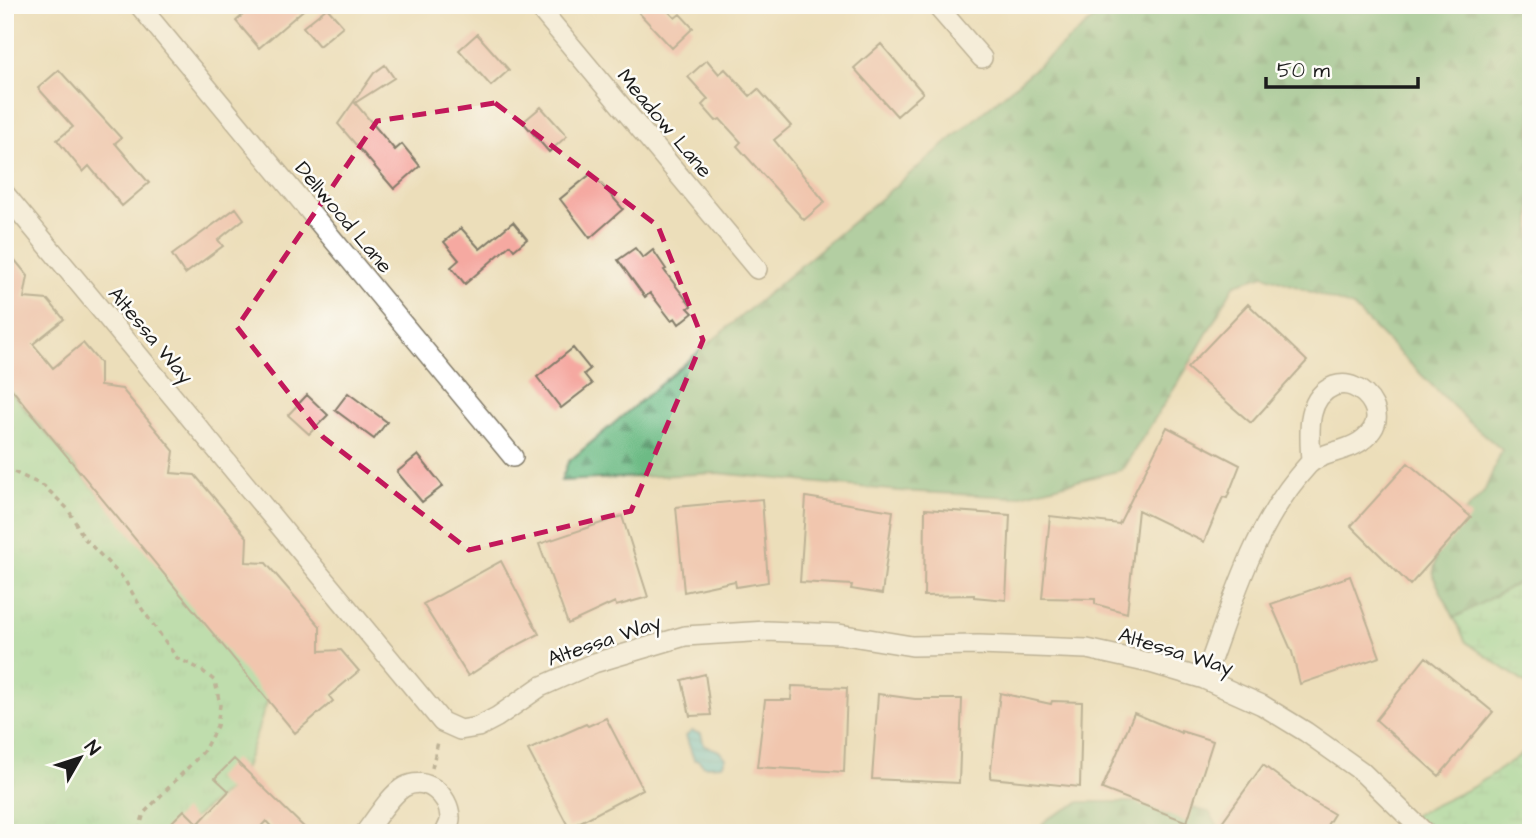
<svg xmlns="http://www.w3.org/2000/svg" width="1536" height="838" viewBox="0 0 1536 838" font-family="'Architects Daughter',sans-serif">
	<defs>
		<pattern id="grass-tufts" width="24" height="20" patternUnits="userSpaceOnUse" patternTransform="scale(1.75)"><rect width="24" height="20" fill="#87db9e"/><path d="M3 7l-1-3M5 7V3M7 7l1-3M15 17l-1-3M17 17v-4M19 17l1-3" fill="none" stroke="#74bb88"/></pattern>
		<pattern id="forest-firs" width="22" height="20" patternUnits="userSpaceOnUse" patternTransform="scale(1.75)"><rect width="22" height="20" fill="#6dbb85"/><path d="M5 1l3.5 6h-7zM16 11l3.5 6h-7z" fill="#59976c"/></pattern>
		<pattern id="wetland-marsh" width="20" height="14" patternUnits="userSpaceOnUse" patternTransform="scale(1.75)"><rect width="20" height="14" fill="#87db9e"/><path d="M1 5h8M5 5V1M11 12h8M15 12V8" fill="none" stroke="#74bb88"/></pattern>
		<pattern id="water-rules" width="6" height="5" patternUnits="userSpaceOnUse" patternTransform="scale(1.75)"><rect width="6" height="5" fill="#59c4d4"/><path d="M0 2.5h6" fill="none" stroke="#4da8b5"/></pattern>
	</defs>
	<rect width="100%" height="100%" fill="#fdfcf7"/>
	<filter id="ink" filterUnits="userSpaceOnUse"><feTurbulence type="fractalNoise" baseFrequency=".0143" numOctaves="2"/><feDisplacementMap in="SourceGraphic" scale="14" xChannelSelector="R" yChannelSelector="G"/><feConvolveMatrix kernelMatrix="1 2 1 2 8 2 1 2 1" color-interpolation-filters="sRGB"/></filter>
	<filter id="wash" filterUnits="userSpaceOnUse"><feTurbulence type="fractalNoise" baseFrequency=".00686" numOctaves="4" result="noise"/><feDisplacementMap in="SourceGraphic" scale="28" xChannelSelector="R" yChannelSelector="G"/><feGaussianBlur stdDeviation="1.57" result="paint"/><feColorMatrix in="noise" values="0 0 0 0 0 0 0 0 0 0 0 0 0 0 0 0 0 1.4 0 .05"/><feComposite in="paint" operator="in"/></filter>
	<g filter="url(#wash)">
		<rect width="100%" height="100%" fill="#ecdeba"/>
		<!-- grass -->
		<path fill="url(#grass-tufts)" stroke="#527c5d" stroke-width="2" d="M5,385L270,693L241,779L176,833H5V691L10,682L5,668Z"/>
		<!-- forest -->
		<path fill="url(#forest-firs)" stroke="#446c50" stroke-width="2" d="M1110,5H1531V576L1454,618L1433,576L1439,539L1484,492L1502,450L1468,421L1353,307L1264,275L1235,284L1186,370L1122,470L1013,497L899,491L717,473L561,481L568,462Z
			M1080,802H1169L1209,812L1222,833H1036L1047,819Z"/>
		<!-- wetland -->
		<path fill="url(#wetland-marsh)" stroke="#527c5d" stroke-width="2" d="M1531,576V687L1466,642L1454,618Z
			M1531,748V833H1388L1414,815L1475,786Z"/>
		<!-- water -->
		<path fill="url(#water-rules)" stroke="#3a7078" stroke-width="2" d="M692,731L701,734L704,745L720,751L726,758L722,765L704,766L698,760H694L686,736Z"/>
		<g id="blocks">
			<!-- building -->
			<path fill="#f5a9a1" d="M254,5H309L259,48L236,21Z
				M647,5H662L675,18L680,14L693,28L672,48L639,13Z
				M327,8L343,26L319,46L303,27Z
				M477,34L509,70L491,86L459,50Z
				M881,44L923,93L897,116L854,68Z
				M707,60L719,74L725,69L750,96L758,89L791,126L774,140L825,202L804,220L737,146L741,142L720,119L716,121L702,105L708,99L688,77Z
				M385,65L394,78L355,103L395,150L402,144L420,166L394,189L338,124L374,73Z
				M59,70L121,138L115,143L149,183L122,206L89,166L83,172L57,140L73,127L38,88Z
				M541,107L567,136L549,152L523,122Z
				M592,173L623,209L590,238L560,199Z
				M236,208L244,219L218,240L223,246L185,274L172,255Z
				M513,222L527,239L514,250L510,245L465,284L451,267L459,260L444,242L461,228L480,249Z
				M5,248L28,276L24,298L48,300L64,319L33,344L53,368L83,343L100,363V386L122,389L174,451L171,473L195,475L247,537L246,562L266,563L320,626V651L341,650L359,671L329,696L333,701L295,733L5,381Z
				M635,248L643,258L653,250L666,269L664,270L691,306L688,308L693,313L679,324L675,318L671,320L650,293L645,297L618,260Z
				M1248,304L1307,361L1251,423L1187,368Z
				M573,348L590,369L584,374L592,384L561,408L537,377Z
				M348,393L387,422L374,439L335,410Z
				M307,395L328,415L309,434L288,415Z
				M1167,427L1240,465L1227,498L1223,497L1204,542L1138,510L1127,613L1095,604V599L1042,598L1050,516L1119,524Z
				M418,455L443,486L422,502L397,472Z
				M1408,463L1471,517L1410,585L1351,526Z
				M806,497L893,511L882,594L851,589L852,585L800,582Z
				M762,499L768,582L736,587L735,581L684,592L676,507Z
				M925,509L1010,515L1006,600L974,597V595L924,596Z
				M622,516L648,597L616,606L615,602L568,624L539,544Z
				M501,561L539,634L503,653L468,676L423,604Z
				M1350,576L1380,657L1300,684L1292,652L1271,604Z
				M1426,657L1493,712L1439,776L1376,720Z
				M705,674L711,715L690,716L682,680Z
				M792,686L847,688L844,772L757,767L765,700H791Z
				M1000,693L1051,704L1052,701L1082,702L1080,787L990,778Z
				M878,694L915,699H962L959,783L872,779Z
				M1134,713L1181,733V731L1213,741L1187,822L1102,789Z
				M606,718L643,789L569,828L528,750L586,724L588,726Z
				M234,759L310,833H277L266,821L255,833H161L184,810L198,824L229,791L215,778Z
				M1263,765L1307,798L1334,814L1322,833H1214Z"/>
		</g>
	</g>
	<g filter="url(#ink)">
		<use href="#blocks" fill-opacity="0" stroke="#847d6b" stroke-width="2"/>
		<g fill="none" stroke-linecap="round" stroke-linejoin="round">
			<!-- minor casing -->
			<g stroke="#847d6b" stroke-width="22">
				<path id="minor" d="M139,5L513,457
					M537,5L757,269
					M936,5L982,58
					M5,194L442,722L460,730L478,727L497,717L540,687L594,663L685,636L767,631L839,634L912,646L979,645L1087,649L1150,663L1204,679L1262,705L1306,732L1361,771L1425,833
					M1204,679C1232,605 1253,525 1308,465C1323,449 1356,454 1372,430C1383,414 1370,394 1354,387C1348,384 1340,384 1334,386C1304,398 1310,436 1311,462
					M365,833C375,820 391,794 404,787C426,775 449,795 450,817C451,822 447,828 445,833"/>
			</g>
			<!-- path -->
			<path stroke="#847d6b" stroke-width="3.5" stroke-dasharray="5 5" stroke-linecap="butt" d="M5,468L44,486L68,509L84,538L124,579L142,609L177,658L200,669L215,681L220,705L217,726L203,752L144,813L138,833
				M432,768L438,742"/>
			<!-- minor -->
			<use href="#minor" stroke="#fff" stroke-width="19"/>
		</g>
	</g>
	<!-- marked area -->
	<path d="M0 0H1536V838H0ZM495,103L658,226L703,340L631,511L469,550L323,437L237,327L377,121Z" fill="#ecdeba" fill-opacity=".55" fill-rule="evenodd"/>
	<path fill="none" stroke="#c2185b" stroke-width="5" stroke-dasharray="14 9" stroke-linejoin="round" d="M495,103L658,226L703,340L631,511L469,550L323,437L237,327L377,121Z"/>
	<g text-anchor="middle" stroke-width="5" stroke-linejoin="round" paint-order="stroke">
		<!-- street labels -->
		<g font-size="21" fill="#1c1c1c" stroke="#fdfcf7">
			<text transform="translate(665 123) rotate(50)" y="7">Meadow Lane</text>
			<text transform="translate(344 217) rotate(50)" y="7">Dellwood Lane</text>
			<text transform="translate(151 335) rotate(50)" y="7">Altessa Way</text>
			<text transform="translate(604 640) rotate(-19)" y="7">Altessa Way</text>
			<text transform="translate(1176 651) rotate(17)" y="7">Altessa Way</text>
		</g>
	</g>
	<!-- margin -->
	<rect width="1536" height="838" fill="none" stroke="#fdfcf7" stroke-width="28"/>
	<!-- north arrow -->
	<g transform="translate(80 758) rotate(51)" stroke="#fdfcf7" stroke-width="5" paint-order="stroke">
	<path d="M0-5L12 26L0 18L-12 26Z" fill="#1c1c1c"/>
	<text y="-10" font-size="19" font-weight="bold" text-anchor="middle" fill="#1c1c1c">N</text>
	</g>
	<!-- scale -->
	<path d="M1266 77v10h152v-10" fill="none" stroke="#1c1c1c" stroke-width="3.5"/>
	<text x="1277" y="77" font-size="21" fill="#1c1c1c" stroke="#fdfcf7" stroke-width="5" paint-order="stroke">50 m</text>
</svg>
